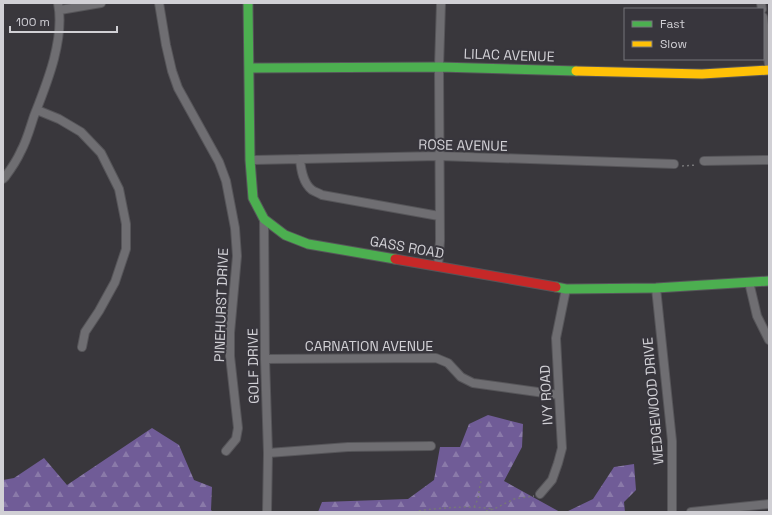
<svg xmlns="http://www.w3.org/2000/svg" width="772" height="515" viewBox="0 0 772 515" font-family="'Space Grotesk',sans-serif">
	<defs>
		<pattern id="forest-firs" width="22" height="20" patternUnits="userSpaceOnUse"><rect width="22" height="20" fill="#705c97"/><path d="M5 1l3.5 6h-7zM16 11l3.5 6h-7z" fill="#8a7aa9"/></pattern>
	</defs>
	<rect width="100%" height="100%" fill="#39373c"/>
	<!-- forest -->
	<path fill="url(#forest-firs)" d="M488,415L523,424L522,447L504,481L560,512H318L322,502L408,499L434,480L440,447H460L469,424Z
		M152,428L179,445L194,480L212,487L211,510L213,512H3V480L14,478L44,458L67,485Z
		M634,464L636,490L624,502L625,512H566L593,499L614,467Z"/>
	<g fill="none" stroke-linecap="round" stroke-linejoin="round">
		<!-- street casing -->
		<g stroke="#565559" stroke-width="10">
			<path id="street" d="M159,3L166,45L172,71L178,88L219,162L226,181L235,228L237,256L230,333V356L238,428L236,439L226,451
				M761,3L762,9
				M60,10L101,3
				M763,17L769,65
				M37,110L59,119L81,132L101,153L119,189L126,224V249L115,282L99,311L85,332L82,347
				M300,159C301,170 303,183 312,190C315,192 319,193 322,195L439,216
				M250,160L439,156L674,164
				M704,161L769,160
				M3,179L5,177C11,169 17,160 21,151C27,140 30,128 34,116C47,83 65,39 58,3
				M264,219L265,359L268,453L267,512
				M438,266L440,241L439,67L441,3
				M749,282L757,316L769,340
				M656,288L672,441V512
				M265,359L436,358L448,363L461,377L473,383L559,395
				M268,453L348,447L431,446
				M540,494L552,480L558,463L562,448L559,395L556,338L566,289
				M691,512L769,504"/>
		</g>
		<!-- fast casing -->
		<g stroke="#565559" stroke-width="11">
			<path id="fast" d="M248,3L250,160L253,198L264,219L285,235L308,244L395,259
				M249,68L439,67L576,71
				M556,287L566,289L656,288L769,281"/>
		</g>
		<!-- slow casing -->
		<g stroke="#565559" stroke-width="11">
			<path id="slow" d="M576,71L702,74L769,70"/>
		</g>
		<!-- jam casing -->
		<g stroke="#565559" stroke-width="11">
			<path id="jam" d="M395,259L556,287"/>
		</g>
		<!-- path -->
		<path stroke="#767678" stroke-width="1.5" stroke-dasharray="2 3" stroke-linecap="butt" d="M682,166L697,165
			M474,507L478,499L480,485L482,478
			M414,512C420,510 427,510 433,509C454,507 473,506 494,509
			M481,512L494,509L514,499L534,496"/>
		<!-- street -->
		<use href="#street" stroke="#6f6e72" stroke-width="8"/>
		<!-- fast -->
		<use href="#fast" stroke="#4caf50" stroke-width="9"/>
		<!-- slow -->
		<use href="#slow" stroke="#ffc107" stroke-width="9"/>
		<!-- jam -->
		<use href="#jam" stroke="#c62828" stroke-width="9"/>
	</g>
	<g text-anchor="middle" stroke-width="4" stroke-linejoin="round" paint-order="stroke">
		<!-- street labels -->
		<g font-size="14" fill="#d1d0d5" stroke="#38363d">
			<text transform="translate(509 55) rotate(2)" y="5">LILAC AVENUE</text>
			<text transform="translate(463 145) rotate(1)" y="5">ROSE AVENUE</text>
			<text transform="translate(407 247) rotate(10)" y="5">GASS ROAD</text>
			<text transform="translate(221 305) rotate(-88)" y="5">PINEHURST DRIVE</text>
			<text x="369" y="351">CARNATION AVENUE</text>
			<text transform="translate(253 366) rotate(-91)" y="5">GOLF DRIVE</text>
			<text transform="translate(546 395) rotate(-93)" y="5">IVY ROAD</text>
			<text transform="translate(653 401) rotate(-95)" y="5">WEDGEWOOD DRIVE</text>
		</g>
	</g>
	<!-- border -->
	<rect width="772" height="515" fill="none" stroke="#d1d0d5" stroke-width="8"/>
	<!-- legend -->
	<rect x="624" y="8" width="140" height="52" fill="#38363d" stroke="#75747a"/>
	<rect x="632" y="21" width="20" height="6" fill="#4caf50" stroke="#75747a"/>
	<text x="660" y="28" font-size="12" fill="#d1d0d5">Fast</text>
	<rect x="632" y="41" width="20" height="6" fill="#ffc107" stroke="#75747a"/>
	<text x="660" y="48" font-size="12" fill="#d1d0d5">Slow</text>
	<!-- scale -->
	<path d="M10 26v6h107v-6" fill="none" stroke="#d1d0d5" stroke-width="2"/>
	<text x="16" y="26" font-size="12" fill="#d1d0d5" stroke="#38363d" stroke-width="3" paint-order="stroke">100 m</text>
</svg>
